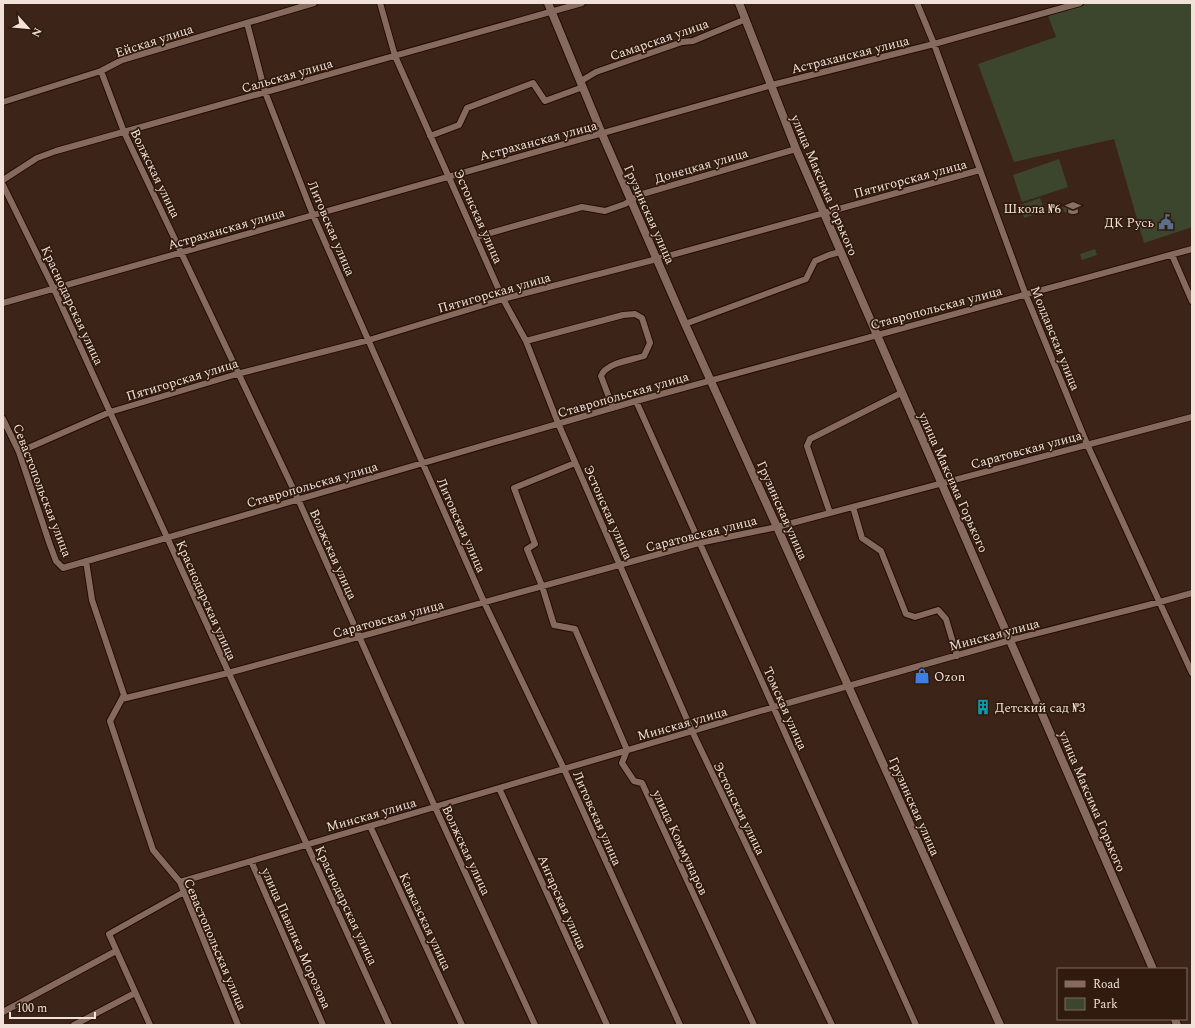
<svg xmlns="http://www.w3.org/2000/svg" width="1195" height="1028" viewBox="0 0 1195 1028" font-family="Spectral,serif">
	<rect width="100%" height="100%" fill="#3c2419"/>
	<!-- green -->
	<path fill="#3c462d" d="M1089,3H1192V227L1144,243L1114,139L1014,162L978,64L1056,37L1047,13Z
		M1059,159L1068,187L1022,202L1013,175Z
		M1040,198L1045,211L1024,218L1020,205Z
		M1075,202L1078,210L1069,213L1064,212L1062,206Z
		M1095,249L1097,255L1082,260L1080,254Z"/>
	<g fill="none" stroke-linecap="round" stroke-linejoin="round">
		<!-- street casing -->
		<g stroke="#220d04" stroke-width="8">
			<path id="street" d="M380,3L395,56L503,299L526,341L558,423L692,731L832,1025
				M917,3L934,44L1025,293L1087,444L1192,673
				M247,23L265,92L313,215L484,602L564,769L680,1025
				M101,71L124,132L298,499L435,807L535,1025
				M581,81L596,72L682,42L693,41L746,19
				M3,102L101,71L122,60L314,3
				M430,136L459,125L467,108L533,83L545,101L583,87
				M3,180L37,158L56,151L582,3
				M3,185L54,289L389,1025
				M476,237L582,207L605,211L625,204L639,195L796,149
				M1172,255L1192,301
				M3,303L772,85L934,44L1080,3
				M685,324L806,279L815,261L829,255L840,252
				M526,341L623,315L635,314L642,318L650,343L644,356C631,360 606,363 601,376L613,408
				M636,401L916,1025
				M3,419L19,452L50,545L56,561L63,568L636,401L1192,249
				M19,452L110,412L237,374L369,340L503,299L657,259L980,170
				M575,463L514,488L535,544L527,549L542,586L554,625L575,629L627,750L622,763L634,781L642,783L754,1025
				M853,507L862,538L881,551L906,614L915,617L938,610L946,619L957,656
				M830,513L810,455L807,446L810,439L901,393
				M86,561L92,600L124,695L110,721L153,850L180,882L238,1025
				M122,699L228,673L699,543L777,527L1192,417
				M499,788L607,1025
				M370,826L462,1025
				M251,861L323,1025
				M180,882L774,707L1011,640L1160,602L1192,593
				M3,1012L116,951
				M74,1025L135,993
				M150,1025L109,934L184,892"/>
		</g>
		<!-- secondary casing -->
		<g stroke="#220d04" stroke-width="10">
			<path id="secondary" d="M548,3L602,134L685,324L777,527L1000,1025
				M739,3L796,149L1153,969
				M1175,1019L1177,1025"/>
		</g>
		<!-- street -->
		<use href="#street" stroke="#866a5d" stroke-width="6"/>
		<!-- secondary -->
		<use href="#secondary" stroke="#866a5d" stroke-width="8"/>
	</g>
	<!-- icons -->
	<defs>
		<g id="school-bare" transform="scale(1.2)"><path d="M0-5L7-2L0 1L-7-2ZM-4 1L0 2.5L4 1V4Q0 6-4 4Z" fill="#8d6e63" stroke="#311b0f" stroke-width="2.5" paint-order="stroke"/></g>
		<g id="civic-bare" transform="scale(1.2)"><path d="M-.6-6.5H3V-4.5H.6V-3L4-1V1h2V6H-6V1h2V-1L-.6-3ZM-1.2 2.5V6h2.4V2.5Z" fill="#5c6f8a" stroke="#311b0f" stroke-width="2.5" paint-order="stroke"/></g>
		<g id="shop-bare" transform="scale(1.2)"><path d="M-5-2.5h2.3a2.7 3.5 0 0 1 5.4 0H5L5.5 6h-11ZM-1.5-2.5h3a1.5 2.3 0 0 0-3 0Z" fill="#3f7fe0" stroke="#311b0f" stroke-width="2.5" paint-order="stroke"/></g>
		<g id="building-bare" transform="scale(1.2)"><path d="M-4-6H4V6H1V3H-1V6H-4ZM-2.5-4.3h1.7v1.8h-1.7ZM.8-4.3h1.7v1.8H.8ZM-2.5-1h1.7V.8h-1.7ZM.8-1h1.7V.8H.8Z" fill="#0f9aa8" stroke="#311b0f" stroke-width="2.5" paint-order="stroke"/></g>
	</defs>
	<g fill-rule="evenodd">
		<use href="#school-bare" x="1073" y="208"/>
		<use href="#civic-bare" x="1166" y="222"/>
		<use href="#shop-bare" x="922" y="676"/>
		<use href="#building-bare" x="983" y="707"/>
	</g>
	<g text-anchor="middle" stroke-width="3.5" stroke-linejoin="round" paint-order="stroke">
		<!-- street labels -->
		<g font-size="13" fill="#f1e1d9" stroke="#311b0f">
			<text transform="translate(659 39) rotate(-19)" y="5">Самарская улица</text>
			<text transform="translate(154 40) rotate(-18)" y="5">Ейская улица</text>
			<text transform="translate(850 54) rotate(-14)" y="5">Астраханская улица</text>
			<text transform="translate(287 75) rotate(-16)" y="5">Сальская улица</text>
			<text transform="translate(538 140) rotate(-15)" y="5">Астраханская улица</text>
			<text transform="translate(701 165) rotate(-16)" y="5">Донецкая улица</text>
			<text transform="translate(156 173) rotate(64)" y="5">Волжская улица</text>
			<text transform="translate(910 178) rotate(-15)" y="5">Пятигорская улица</text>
			<text transform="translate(825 185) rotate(67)" y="5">улица Максима Горького</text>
			<text transform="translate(650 214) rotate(66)" y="5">Грузинская улица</text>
			<text transform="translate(479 216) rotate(66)" y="5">Эстонская улица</text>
			<text transform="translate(226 228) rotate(-16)" y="5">Астраханская улица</text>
			<text transform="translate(332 228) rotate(67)" y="5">Литовская улица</text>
			<text transform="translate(494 292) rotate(-16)" y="5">Пятигорская улица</text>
			<text transform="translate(73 305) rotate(65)" y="5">Краснодарская улица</text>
			<text transform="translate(936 307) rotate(-15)" y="5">Ставропольская улица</text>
			<text transform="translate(1056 338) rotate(68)" y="5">Молдавская улица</text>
			<text transform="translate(182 379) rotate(-17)" y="5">Пятигорская улица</text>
			<text transform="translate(623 394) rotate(-16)" y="5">Ставропольская улица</text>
			<text transform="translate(1026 449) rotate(-15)" y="5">Саратовская улица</text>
			<text transform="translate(954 482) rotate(66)" y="5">улица Максима Горького</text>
			<text transform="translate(312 484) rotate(-16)" y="5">Ставропольская улица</text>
			<text transform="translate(43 490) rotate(69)" y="5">Севастопольская улица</text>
			<text transform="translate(783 510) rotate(66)" y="5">Грузинская улица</text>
			<text transform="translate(609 512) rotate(66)" y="5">Эстонская улица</text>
			<text transform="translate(462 525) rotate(66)" y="5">Литовская улица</text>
			<text transform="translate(701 533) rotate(-14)" y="5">Саратовская улица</text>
			<text transform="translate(334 554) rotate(66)" y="5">Волжская улица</text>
			<text transform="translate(207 600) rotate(66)" y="5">Краснодарская улица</text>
			<text transform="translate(388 618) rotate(-15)" y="5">Саратовская улица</text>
			<text transform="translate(994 634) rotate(-15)" y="5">Минская улица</text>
			<text transform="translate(786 708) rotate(66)" y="5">Томская улица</text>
			<text transform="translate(682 723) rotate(-16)" y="5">Минская улица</text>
			<text transform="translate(1093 801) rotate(67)" y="5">улица Максима Горького</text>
			<text transform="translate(915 806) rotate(66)" y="5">Грузинская улица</text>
			<text transform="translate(740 808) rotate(64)" y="5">Эстонская улица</text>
			<text transform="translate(371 814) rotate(-16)" y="5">Минская улица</text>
			<text transform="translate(598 818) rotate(66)" y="5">Литовская улица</text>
			<text transform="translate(681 842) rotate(65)" y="5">улица Коммунаров</text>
			<text transform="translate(467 850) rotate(65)" y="5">Волжская улица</text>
			<text transform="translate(563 902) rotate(66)" y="5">Ангарская улица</text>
			<text transform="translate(347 905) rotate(65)" y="5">Краснодарская улица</text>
			<text transform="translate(426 921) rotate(65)" y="5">Кавказская улица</text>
			<text transform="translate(297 938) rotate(66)" y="5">улица Павлика Морозова</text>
			<text transform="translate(216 944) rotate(67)" y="5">Севастопольская улица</text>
		</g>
		<!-- poi labels -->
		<g font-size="13" fill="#f1e1d9" stroke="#311b0f" text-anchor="end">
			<text x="1061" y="213">Школа №6</text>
			<text x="1154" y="227">ДК Русь</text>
			<text x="934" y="681" text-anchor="start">Ozon</text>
			<text x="995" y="712" text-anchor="start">Детский сад №3</text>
		</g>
	</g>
	<!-- border -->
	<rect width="1195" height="1028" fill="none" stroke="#f1e1d9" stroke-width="8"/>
	<!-- legend -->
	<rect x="1057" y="968" width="130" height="52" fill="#311b0f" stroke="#7e6a60"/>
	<rect x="1065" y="981" width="20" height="6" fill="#866a5d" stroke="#7e6a60"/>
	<text x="1093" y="988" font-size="12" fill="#f1e1d9">Road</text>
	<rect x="1065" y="998" width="20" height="12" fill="#3c462d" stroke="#7e6a60"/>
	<text x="1093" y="1008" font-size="12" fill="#f1e1d9">Park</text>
	<!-- north arrow -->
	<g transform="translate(28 28) rotate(117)" stroke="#311b0f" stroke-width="3" paint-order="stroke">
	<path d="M0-3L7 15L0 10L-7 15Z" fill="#f1e1d9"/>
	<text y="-6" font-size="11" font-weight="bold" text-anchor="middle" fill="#f1e1d9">N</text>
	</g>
	<!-- scale -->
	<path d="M10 1012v6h85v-6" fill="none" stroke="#f1e1d9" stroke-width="2"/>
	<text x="16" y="1012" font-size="12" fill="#f1e1d9" stroke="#311b0f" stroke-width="3" paint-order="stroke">100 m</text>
</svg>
